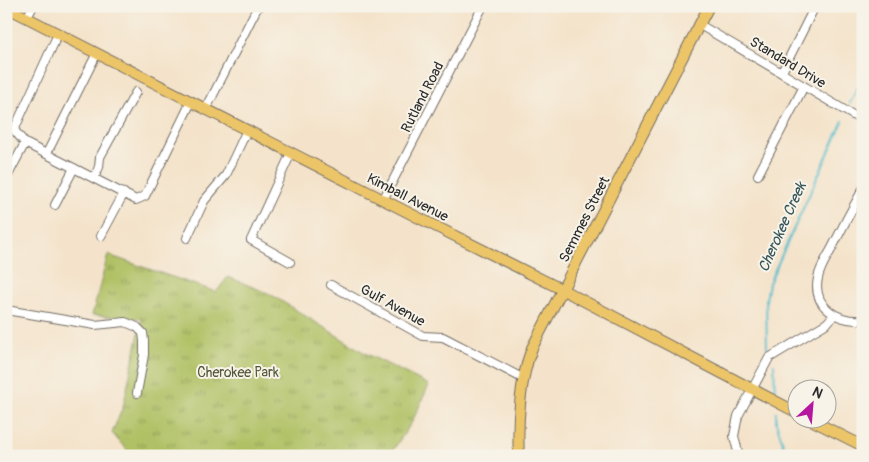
<svg xmlns="http://www.w3.org/2000/svg" width="869" height="462" viewBox="0 0 869 462" font-family="Pangolin,sans-serif">
	<defs>
		<pattern id="grass-tufts" width="24" height="20" patternUnits="userSpaceOnUse" patternTransform="scale(1.25)"><rect width="24" height="20" fill="#b0c165"/><path d="M3 7l-1-3M5 7V3M7 7l1-3M15 17l-1-3M17 17v-4M19 17l1-3" fill="none" stroke="#8f9d53"/></pattern>
	</defs>
	<rect width="100%" height="100%" fill="#f7f3e8"/>
	<filter id="ink" filterUnits="userSpaceOnUse"><feTurbulence type="fractalNoise" baseFrequency=".02" numOctaves="2"/><feDisplacementMap in="SourceGraphic" scale="10" xChannelSelector="R" yChannelSelector="G"/><feConvolveMatrix kernelMatrix="1 2 1 2 8 2 1 2 1" color-interpolation-filters="sRGB"/></filter>
	<filter id="wash" filterUnits="userSpaceOnUse"><feTurbulence type="fractalNoise" baseFrequency=".0096" numOctaves="4" result="noise"/><feDisplacementMap in="SourceGraphic" scale="20" xChannelSelector="R" yChannelSelector="G"/><feGaussianBlur stdDeviation="1.12" result="paint"/><feColorMatrix in="noise" values="0 0 0 0 0 0 0 0 0 0 0 0 0 0 0 0 0 1.4 0 .05"/><feComposite in="paint" operator="in"/></filter>
	<g filter="url(#wash)">
		<rect width="100%" height="100%" fill="#f4e3ca"/>
		<!-- grass -->
		<path fill="url(#grass-tufts)" stroke="#6e7648" d="M108,255L216,292L228,277L270,294L365,353L429,385L412,422L389,456H132L112,433L123,407L142,319L92,315Z"/>
		<g fill="none" stroke-linecap="round" stroke-linejoin="round">
			<!-- stream -->
			<path stroke="#50bbcc" stroke-width="2" d="M850,103L863,78
				M767,348L766,300L769,283L843,121
				M774,364L775,391
				M776,412V422L787,456"/>
		</g>
	</g>
	<g filter="url(#ink)">
		<g fill="none" stroke-linecap="round" stroke-linejoin="round">
			<!-- minor casing -->
			<g stroke="#716b63" stroke-width="10">
				<path id="minor" d="M27,18L33,6
					M700,25L863,121
					M58,34L14,130L25,143L136,200L145,196L191,102
					M782,72L815,6
					M206,109L258,6
					M47,153L97,53
					M758,175L804,86
					M94,178L99,167L100,157L136,92
					M6,179L25,143
					M863,189C852,209 841,230 831,250C826,259 820,268 818,278C812,306 837,322 863,320
					M383,200L483,6
					M55,205L74,168
					M101,236L124,193
					M187,238L204,201L226,175L247,130
					M290,262L251,240L291,153
					M331,285L423,336L443,337L524,379
					M6,310L95,325L125,322L137,327L143,333L144,341V355L137,393
					M739,456L734,436L738,416L769,358L827,323L834,315"/>
			</g>
			<!-- major casing -->
			<g stroke="#716b63" stroke-width="12">
				<path id="major" d="M6,7L415,216L563,290L796,412
					M811,420L863,446
					M519,456C517,423 520,379 532,348L709,6"/>
			</g>
			<!-- minor -->
			<use href="#minor" stroke="#fff" stroke-width="8"/>
			<!-- major -->
			<use href="#major" stroke="#edc569" stroke-width="10"/>
		</g>
	</g>
	<g text-anchor="middle" stroke-width="4" stroke-linejoin="round" paint-order="stroke">
		<!-- street labels -->
		<g font-size="14" fill="#2b2b2b" stroke="#f7f3e8">
			<text transform="translate(788 62) rotate(31)" y="5">Standard Drive</text>
			<text transform="translate(422 97) rotate(-63)" y="5">Rutland Road</text>
			<text transform="translate(408 197) rotate(27)" y="5">Kimball Avenue</text>
			<text transform="translate(584 219) rotate(-63)" y="5">Semmes Street</text>
			<text transform="translate(393 305) rotate(29)" y="5">Gulf Avenue</text>
		</g>
		<!-- park labels -->
		<g font-size="14" fill="#53583c" stroke="#f7f3e8">
			<text x="238" y="377">Cherokee Park</text>
		</g>
		<!-- water labels -->
		<g font-size="15" font-style="italic" fill="#36565b" stroke="#f7f3e8">
			<text transform="translate(782 227) rotate(-66)" y="5">Cherokee Creek</text>
		</g>
	</g>
	<!-- margin -->
	<rect width="869" height="462" fill="none" stroke="#f7f3e8" stroke-width="25"/>
	<!-- north arrow -->
	<g transform="translate(812 404) rotate(26)"><circle r="24" fill="#f7f3e8" stroke="#a5a39c"/>
	<path d="M0-4L9 19L0 12L-9 19Z" fill="#b5179e"/>
	<text y="-8" font-size="14" font-weight="bold" text-anchor="middle" fill="#2b2b2b">N</text>
	</g>
</svg>
